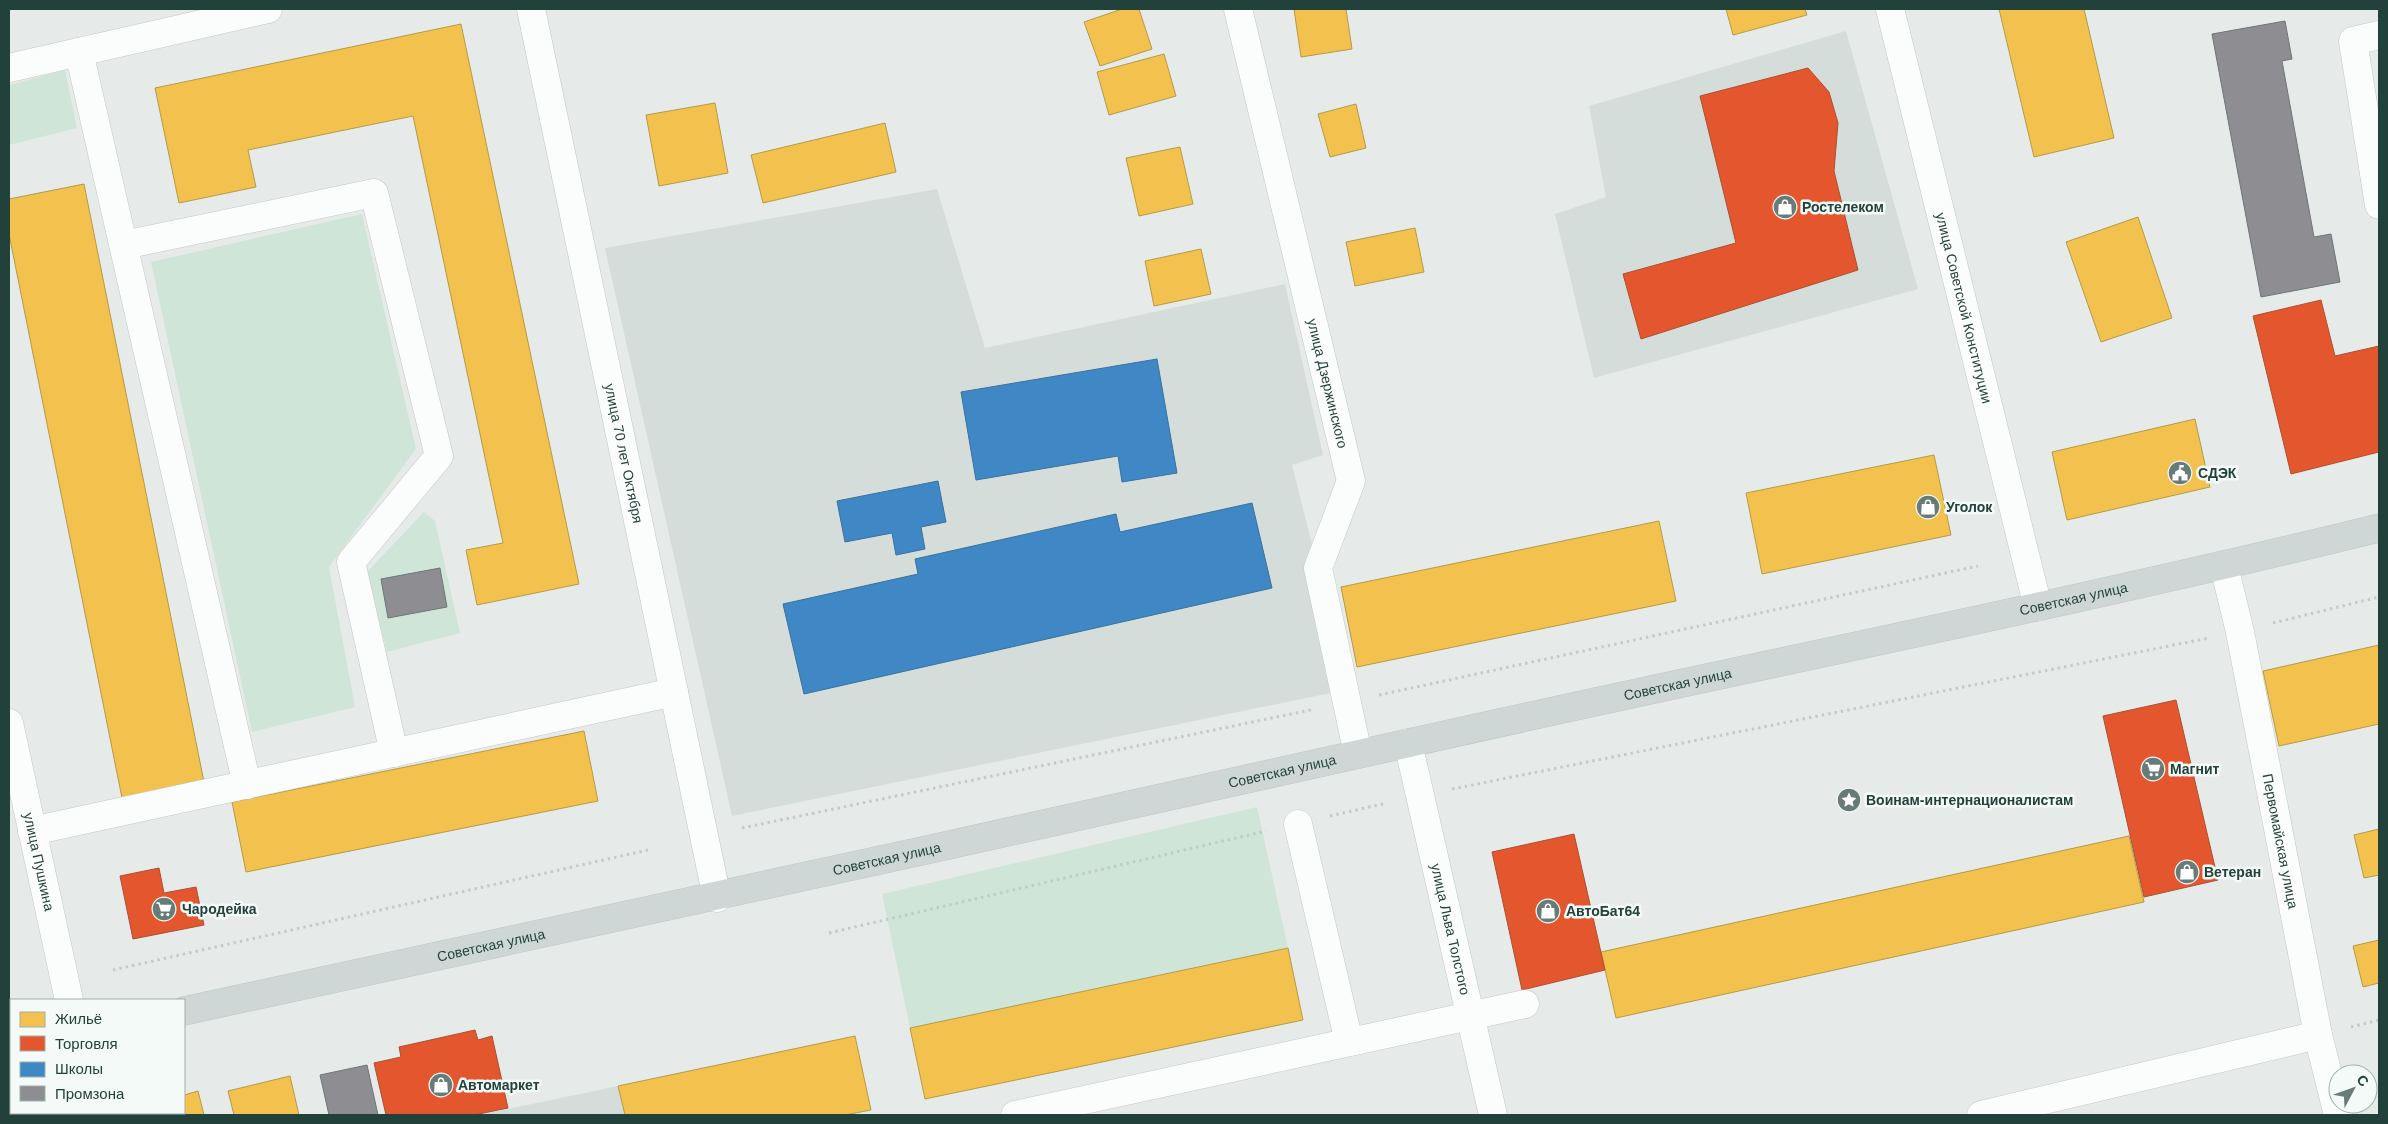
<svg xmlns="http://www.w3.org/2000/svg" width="2388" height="1124" viewBox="0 0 2388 1124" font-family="Arial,sans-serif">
	<rect width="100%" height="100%" fill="#e6ebe9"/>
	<!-- built -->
	<path fill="#d4ddd9" d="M1846,31L1918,289L1594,378L1555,214L1606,197L1589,106Z
		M937,189L985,348L1285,284L1323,455L1292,465L1318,568L1345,690L732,816L605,248Z
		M618,1086L625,1115H479Z"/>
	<!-- green -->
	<path fill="#cfe5d7" d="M65,70L77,128L9,145V85Z
		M362,214L416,449L329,567L355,707L252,732L151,262Z
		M424,512L435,521L460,633L387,652L367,572Z
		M1257,807L1288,948L910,1028L882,894Z"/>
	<!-- homes -->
	<path fill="#f2c14e" stroke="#b49b48" d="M1122,9H1139L1152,49L1100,66L1084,22Z
		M1294,9H1346L1352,49L1301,57Z
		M1726,9H1805L1807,15L1733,35Z
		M1999,9H2084L2114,138L2034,157Z
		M461,24L579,584L477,605L466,550L503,543L413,116L248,150L256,187L179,203L155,88Z
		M1164,54L1176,96L1109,115L1097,72Z
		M715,103L728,173L659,186L646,115Z
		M1356,104L1366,148L1330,157L1318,114Z
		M885,123L896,172L763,203L751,155Z
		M1180,147L1193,204L1139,216L1126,158Z
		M84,184L204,782L122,798L9,234V199Z
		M2138,217L2172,318L2101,342L2066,242Z
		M1415,228L1424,272L1355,286L1346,242Z
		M1201,249L1211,294L1154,306L1145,261Z
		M2195,419L2210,487L2067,520L2052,452Z
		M1934,455L1951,535L1762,574L1746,493Z
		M1659,521L1676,601L1357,667L1341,587Z
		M2379,645V724L2279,746L2263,671Z
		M584,731L598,801L246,872L232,802Z
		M2379,829V875L2364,878L2354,835Z
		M2129,836L2144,902L1616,1018L1601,952Z
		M2379,940V983L2363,987L2353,946Z
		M1288,948L1303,1020L925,1099L910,1028Z
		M855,1036L871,1110L845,1115H625L618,1086Z
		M290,1076L299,1115H234L228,1091Z
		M198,1091L204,1115H150L149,1113H184V1095Z"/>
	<!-- shops -->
	<path fill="#e4572e" stroke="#aa5032" d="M1808,68L1829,92L1838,123L1834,171L1858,270L1641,339L1623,274L1736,243L1700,96Z
		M2321,300L2335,356L2379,346V452L2291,474L2253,316Z
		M2176,700L2218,880L2144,897L2103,716Z
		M1574,834L1605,970L1522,990L1492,852Z
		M159,868L164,893L196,887L204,925L133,939L120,876Z
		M475,1030L478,1040L492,1036L508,1108L474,1115H386L374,1063L401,1057L399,1047Z"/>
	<!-- schools -->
	<path fill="#3f88c5" stroke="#36739c" d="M1157,359L1177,473L1122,482L1118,456L976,480L961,392Z
		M938,481L946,522L921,527L925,549L896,555L892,533L845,542L837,501Z
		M1252,503L1272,588L804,694L783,604L918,574L915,559L1116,514L1120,532Z"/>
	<!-- industry -->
	<path fill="#8d8d92" stroke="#6d7678" d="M2285,21L2292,59L2282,61L2314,237L2331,234L2340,282L2261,297L2212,34Z
		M440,568L447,607L388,618L381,579Z
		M367,1065L378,1115H329L320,1075Z"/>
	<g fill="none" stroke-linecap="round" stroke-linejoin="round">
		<!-- minor casing -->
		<g stroke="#c3c8c6" stroke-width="29">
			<g id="minor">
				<path id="s1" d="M531,9L717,898"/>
				<path id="s2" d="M1238,9L1351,481L1318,568L1358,754"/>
				<path id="s3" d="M1890,9L2038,607"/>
				<path d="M2379,35L2353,41L2379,205"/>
				<path d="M79,52L247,785"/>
				<path d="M9,68L268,9"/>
				<path d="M124,245L374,193L439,456L351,562L394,753"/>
				<path id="s4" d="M2224,566L2240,632L2318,1035L2338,1115"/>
				<path id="s5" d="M9,723L69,1000"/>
				<path id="s6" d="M1408,743L1493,1115"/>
				<path d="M1298,824L1349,1042"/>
				<path d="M32,831L674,692"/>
				<path d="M20,1115L22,1113"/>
				<path d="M1015,1115L1525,1004"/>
				<path d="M1981,1115L2318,1035"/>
			</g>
		</g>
		<!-- major casing -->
		<g stroke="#bdc7c5" stroke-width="29">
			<g id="major">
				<path id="s7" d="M184,1011C593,924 1001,834 1409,743C1732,670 2057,607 2379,528"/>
				<path d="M9,1049L11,1048"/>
			</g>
		</g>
		<!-- path -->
		<path stroke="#c2cbc9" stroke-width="3" stroke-dasharray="2.5 4" stroke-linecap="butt" d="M2273,623L2379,597
			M1379,695L1978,566
			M1452,789L2209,638
			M1330,816L1387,803
			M742,828L1315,709
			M829,933L1266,831
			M113,970L648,850
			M2351,1027L2379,1020"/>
		<!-- minor -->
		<use href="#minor" stroke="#fbfcfc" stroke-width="28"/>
		<!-- major -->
		<use href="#major" stroke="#ced7d5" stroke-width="28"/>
	</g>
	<!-- icons -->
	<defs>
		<g id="shop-disc" transform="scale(1.25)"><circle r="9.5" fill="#677c78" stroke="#f4faf8"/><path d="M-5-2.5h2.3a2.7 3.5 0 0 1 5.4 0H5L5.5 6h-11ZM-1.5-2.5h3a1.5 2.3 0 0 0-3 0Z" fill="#fff"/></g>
		<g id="civic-disc" transform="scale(1.25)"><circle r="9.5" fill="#677c78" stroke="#f4faf8"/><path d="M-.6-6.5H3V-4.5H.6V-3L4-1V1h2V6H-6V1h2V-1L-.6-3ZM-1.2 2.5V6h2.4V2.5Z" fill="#fff"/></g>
		<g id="supermarket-disc" transform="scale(1.25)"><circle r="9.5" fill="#677c78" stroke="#f4faf8"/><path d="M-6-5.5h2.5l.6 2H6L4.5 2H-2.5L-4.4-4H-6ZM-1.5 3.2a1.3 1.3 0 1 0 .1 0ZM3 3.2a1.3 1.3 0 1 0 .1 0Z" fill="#fff"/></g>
		<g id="sight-disc" transform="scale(1.25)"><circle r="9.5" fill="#677c78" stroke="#f4faf8"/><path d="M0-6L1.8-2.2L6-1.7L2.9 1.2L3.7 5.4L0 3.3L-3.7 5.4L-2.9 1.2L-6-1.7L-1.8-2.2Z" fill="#fff"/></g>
	</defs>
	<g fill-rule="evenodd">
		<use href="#shop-disc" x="1785" y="207"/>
		<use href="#civic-disc" x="2180" y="473"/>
		<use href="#shop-disc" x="1928" y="507"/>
		<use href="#supermarket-disc" x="2153" y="769"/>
		<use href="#sight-disc" x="1849" y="800"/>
		<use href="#shop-disc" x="2187" y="872"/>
		<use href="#supermarket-disc" x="164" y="909"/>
		<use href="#shop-disc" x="1548" y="911"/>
		<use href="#shop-disc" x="441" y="1085"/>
	</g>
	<g text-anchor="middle" stroke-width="5" stroke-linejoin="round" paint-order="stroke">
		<!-- poi labels -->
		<g font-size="14" font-weight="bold" fill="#22413b" stroke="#f4faf8" text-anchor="start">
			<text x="1802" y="212">Ростелеком</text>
			<text x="2198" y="478">СДЭК</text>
			<text x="1946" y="512">Уголок</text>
			<text x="2170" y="774">Магнит</text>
			<text x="1866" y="805">Воинам-интернационалистам</text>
			<text x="2204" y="877">Ветеран</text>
			<text x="182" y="914">Чародейка</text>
			<text x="1566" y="916">АвтоБат64</text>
			<text x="458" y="1090">Автомаркет</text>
		</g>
		<!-- street labels -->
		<g font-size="14" fill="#22413b" stroke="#f4faf8">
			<text dy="5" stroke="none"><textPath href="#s3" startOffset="308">улица Советской Конституции</textPath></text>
			<text dy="5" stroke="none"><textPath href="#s2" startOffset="385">улица Дзержинского</textPath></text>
			<text dy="5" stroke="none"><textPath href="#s1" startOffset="454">улица 70 лет Октября</textPath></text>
			<text dy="5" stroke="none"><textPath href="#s7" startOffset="1934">Советская улица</textPath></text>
			<text dy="5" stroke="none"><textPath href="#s7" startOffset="1529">Советская улица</textPath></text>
			<text dy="5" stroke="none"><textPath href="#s7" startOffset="1124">Советская улица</textPath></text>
			<text dy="5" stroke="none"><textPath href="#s4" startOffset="281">Первомайская улица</textPath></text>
			<text dy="5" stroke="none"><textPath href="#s7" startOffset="719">Советская улица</textPath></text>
			<text dy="5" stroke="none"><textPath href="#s5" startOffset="142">улица Пушкина</textPath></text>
			<text dy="5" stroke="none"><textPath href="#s6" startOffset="191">улица Льва Толстого</textPath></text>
			<text dy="5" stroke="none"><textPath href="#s7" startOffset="314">Советская улица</textPath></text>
		</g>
	</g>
	<!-- border -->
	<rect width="2388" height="1124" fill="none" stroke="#22413b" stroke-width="20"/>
	<!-- legend -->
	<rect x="10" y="999" width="175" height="115" fill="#f4faf8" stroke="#a0b0ac"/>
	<rect x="20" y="1012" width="25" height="15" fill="#f2c14e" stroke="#a0b0ac"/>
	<text x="55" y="1024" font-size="15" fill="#22413b">Жильё</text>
	<rect x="20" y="1036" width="25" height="15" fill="#e4572e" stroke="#a0b0ac"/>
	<text x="55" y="1049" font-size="15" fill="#22413b">Торговля</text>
	<rect x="20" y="1062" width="25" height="15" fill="#3f88c5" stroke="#a0b0ac"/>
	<text x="55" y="1074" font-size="15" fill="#22413b">Школы</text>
	<rect x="20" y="1086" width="25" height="15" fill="#8d8d92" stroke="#a0b0ac"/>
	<text x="55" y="1099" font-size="15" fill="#22413b">Промзона</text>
	<!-- north arrow -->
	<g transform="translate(2353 1089) rotate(49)"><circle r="24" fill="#f4faf8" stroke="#a0b0ac"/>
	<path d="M0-4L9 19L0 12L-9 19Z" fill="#677c78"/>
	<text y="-8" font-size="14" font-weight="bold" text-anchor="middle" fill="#22413b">С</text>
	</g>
</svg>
